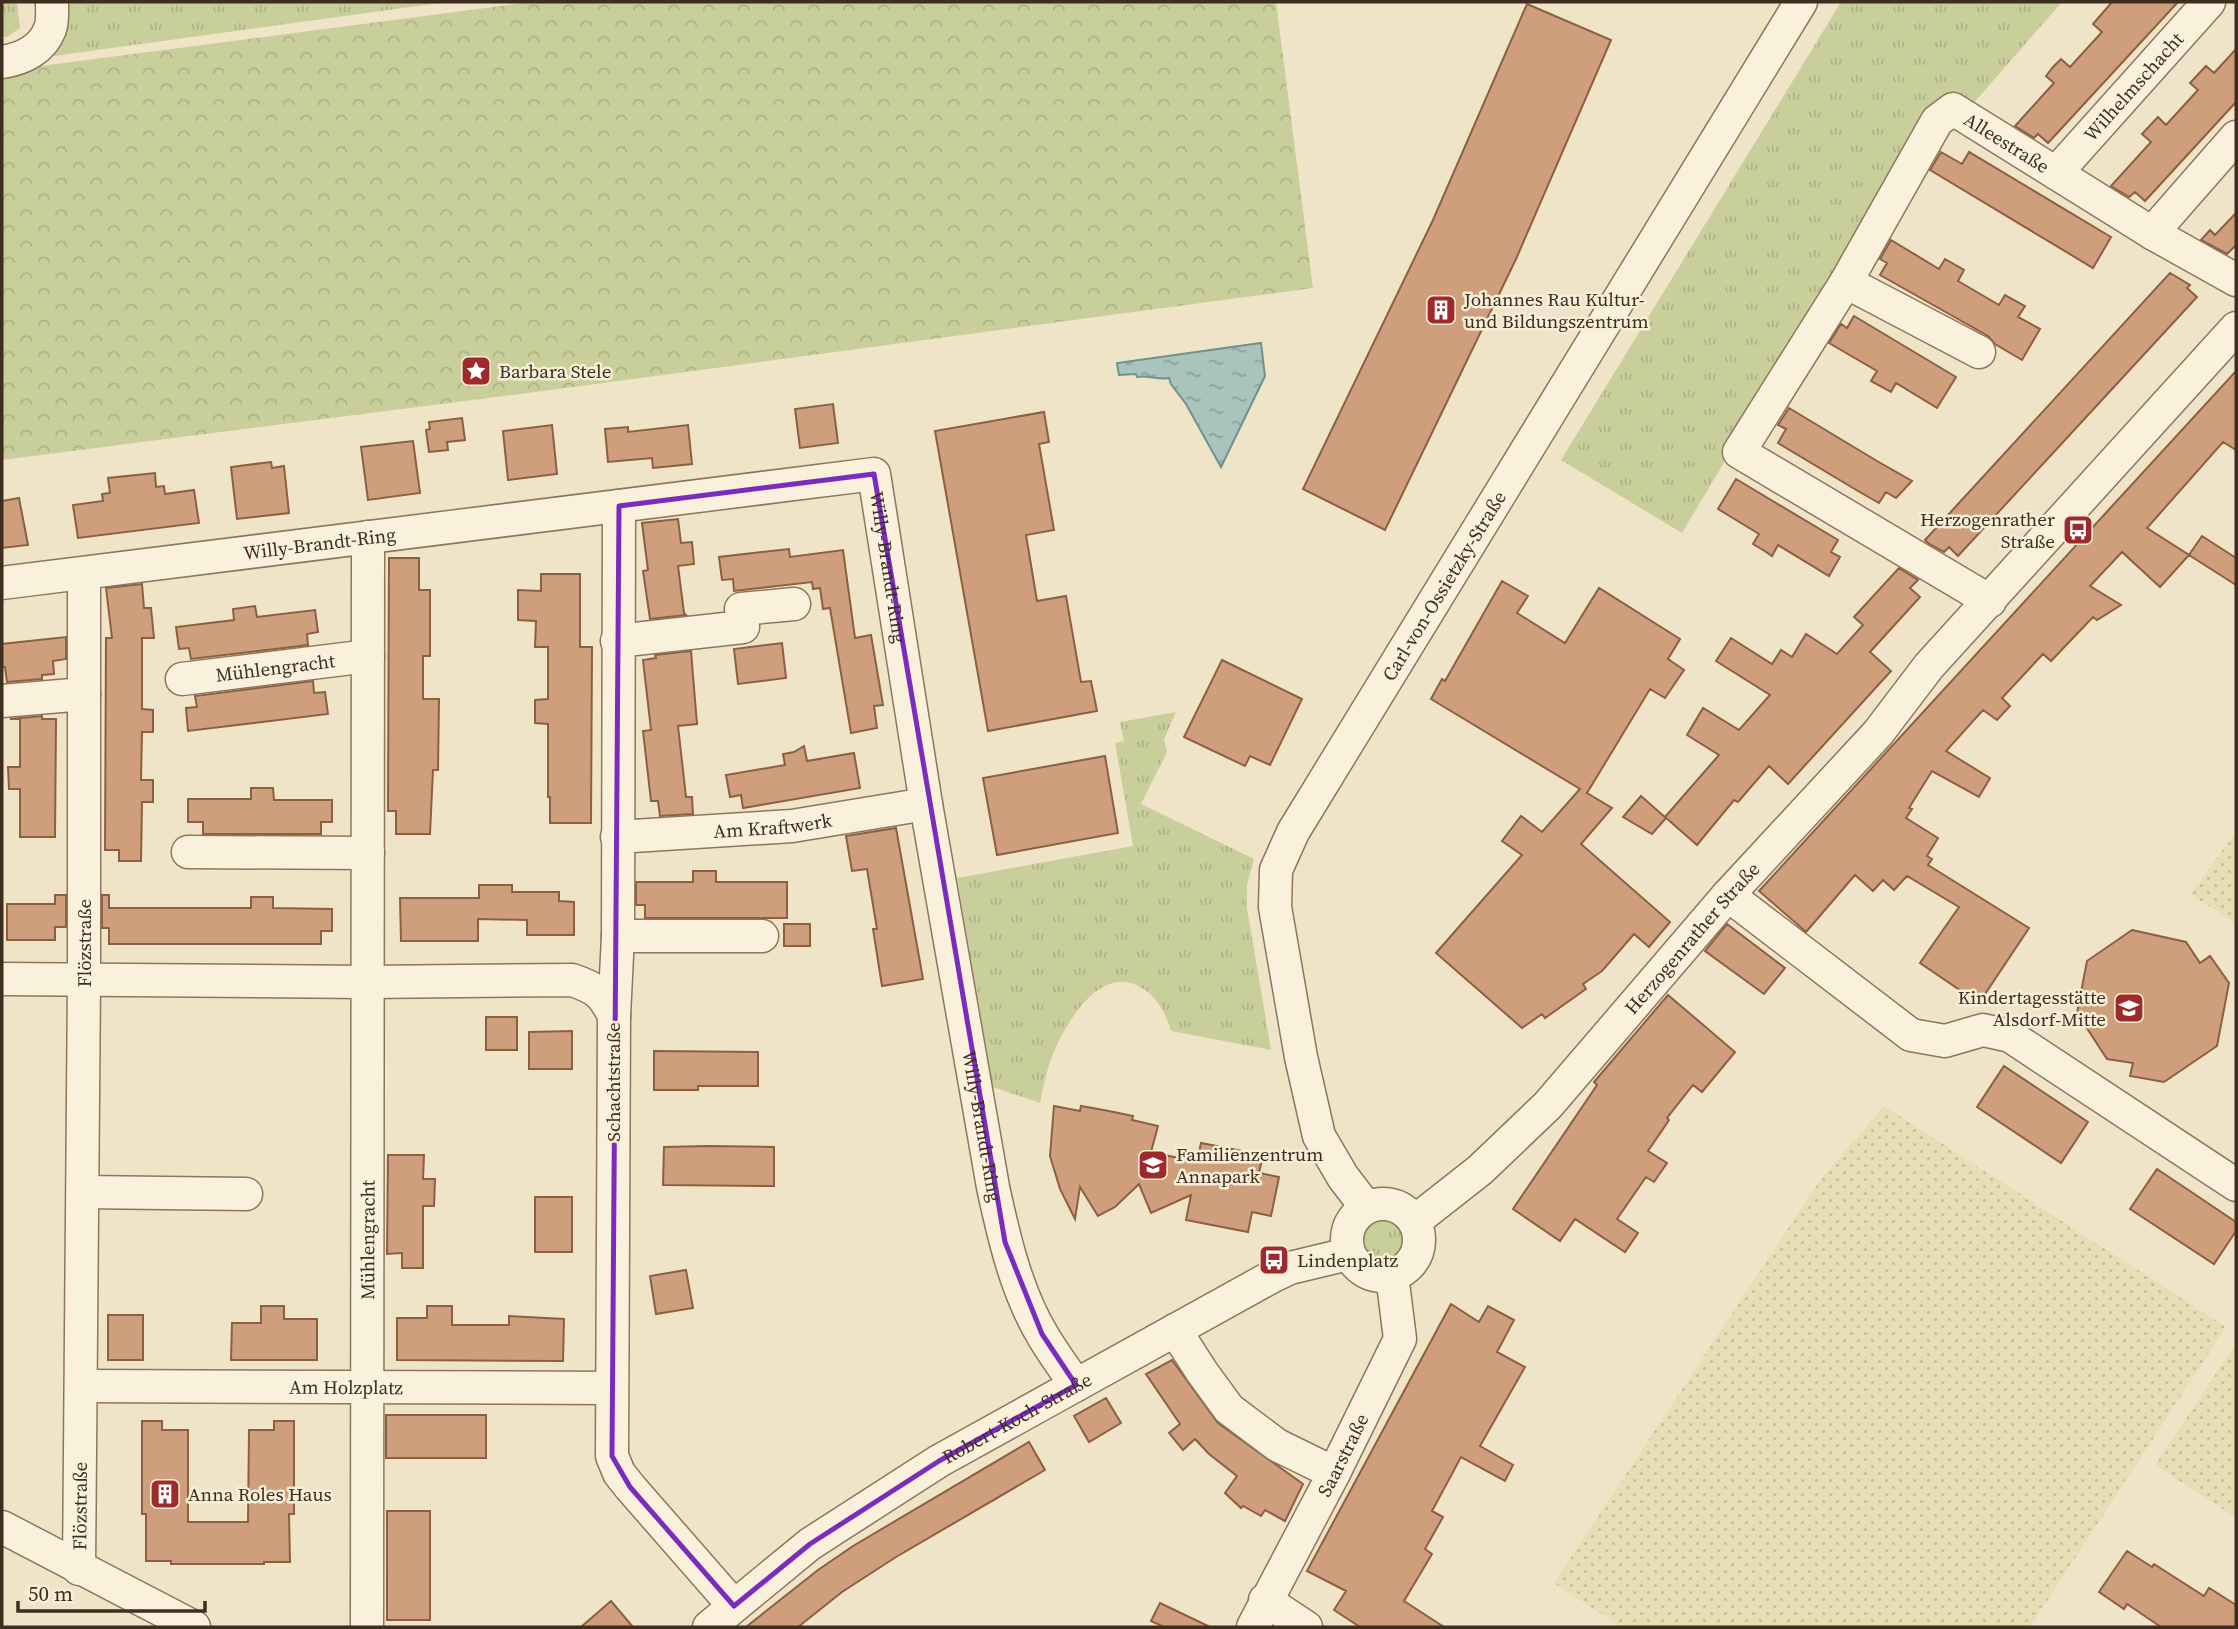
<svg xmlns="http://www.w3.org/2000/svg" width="2238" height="1629" viewBox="0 0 2238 1629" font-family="'Source Serif 4',serif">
	<defs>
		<pattern id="farmland-dots" width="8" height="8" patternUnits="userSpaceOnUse" patternTransform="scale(1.75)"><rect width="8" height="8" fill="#e6deb5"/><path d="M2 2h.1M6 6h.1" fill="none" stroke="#c6bf9b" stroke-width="1.8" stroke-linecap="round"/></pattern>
		<pattern id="grass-tufts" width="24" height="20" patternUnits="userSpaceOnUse" patternTransform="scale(1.75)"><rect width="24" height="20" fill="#c9cf9b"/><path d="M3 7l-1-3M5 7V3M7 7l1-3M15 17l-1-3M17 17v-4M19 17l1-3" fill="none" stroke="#aeb285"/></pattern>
		<pattern id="park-crowns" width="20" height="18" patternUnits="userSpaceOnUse" patternTransform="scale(1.75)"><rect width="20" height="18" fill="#c9cf9b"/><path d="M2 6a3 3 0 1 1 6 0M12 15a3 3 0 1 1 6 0" fill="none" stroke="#aeb285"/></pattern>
		<pattern id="water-ripples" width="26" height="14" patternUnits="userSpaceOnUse" patternTransform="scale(1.75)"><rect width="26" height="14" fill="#a9c4bc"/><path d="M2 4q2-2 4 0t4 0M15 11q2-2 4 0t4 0" fill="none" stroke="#8ba098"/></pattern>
	</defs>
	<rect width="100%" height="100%" fill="#f0e4c8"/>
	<!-- farmland -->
	<path fill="url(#farmland-dots)" d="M2236,832V924L2190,894Z
		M1884,1106L2226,1327L2030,1627H1621L1554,1583L1821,1179Z
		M2236,1343V1518L2155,1465Z"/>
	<!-- grass -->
	<path fill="url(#grass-tufts)" d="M2,2H17L20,28L7,37H2Z
		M68,2H447L46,57L63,32Z
		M1841,2H2062L1971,106L1935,109L1682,533L1561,460Z
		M1176,712L1164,739L1167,752L1141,804L1254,859L1247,885V908L1271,1050L1171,1031C1165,1011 1156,994 1136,985C1095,966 1059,1034 1049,1065C1045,1077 1043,1090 1040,1103L993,1087L957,878L1133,846L1115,743L1124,741L1120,722Z
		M1361 1239a21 21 0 1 1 42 0a21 21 0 1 1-42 0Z"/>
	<!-- park -->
	<path fill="url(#park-crowns)" d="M532,2H1276L1313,288L566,388L2,460V71Z"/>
	<!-- water -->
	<path fill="url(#water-ripples)" stroke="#6f938a" stroke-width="2" d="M1261,343L1265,376L1221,467L1186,404L1171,384L1169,378C1158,380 1148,375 1137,377L1136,374L1119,375L1117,363Z"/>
	<!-- building -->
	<path fill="#cf9f7d" stroke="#8d5f41" stroke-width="2" d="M2112,2H2178L2048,143L2038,134L2034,138L2015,126L2054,83L2046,76L2053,67L2061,59L2070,67L2102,32L2093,24Z
		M1527,4L1611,40L1516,259L1385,530L1303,489L1433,220Z
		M2236,49V102L2145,201L2135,192L2129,197L2111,186L2151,142L2142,134L2158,117L2166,125L2198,90L2190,83L2206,66L2214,73Z
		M1941,152L1962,164L1969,152L2111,237L2093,268L1930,170Z
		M2236,213V245L2227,254L2201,240L2210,230L2215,235Z
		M1891,240L1939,269L1945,259L1964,270L1958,281L1999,305L2005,295L2025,306L2018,317L2040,329L2022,360L1995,344L1988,336L1880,275L1887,263L1880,259Z
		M2170,273L2190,285L2187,288L2197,297L1958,556L1949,547L1944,552L1928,543L1925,540Z
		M1854,316L1956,377L1937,408L1896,383L1891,392L1871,381L1877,371L1829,343L1841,324L1847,328Z
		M2236,371V450L2223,442L2147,528L2189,555L2160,587L2122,552L2090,586L2121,605L2097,620L2093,617L2051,661L2043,654L2002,698L2010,706L1997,720L1983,710L1946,751L1990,778L1979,797L1932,771L1909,808L1912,809L1906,818L1938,838L1927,856L1932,859L1928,865L2029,928L1979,1003L1920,963L1959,907L1907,876L1894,890L1883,880L1873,891L1855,875L1806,932L1797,924L1759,891Z
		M833,404L838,443L800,448L795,409Z
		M1789,408L1877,461L1912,481L1896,498L1886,492L1879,503L1858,491L1778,443L1786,429L1778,425Z
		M1044,412L1049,442L1039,444L1054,530L1026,535L1037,601L1066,596L1081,682L1091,681L1097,711L988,731L935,431Z
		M462,418L465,440L447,442L448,450L429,452L426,430L430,429L429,422Z
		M552,425L557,474L508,480L503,431Z
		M688,425L692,464L653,468L652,458L608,462L605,429L628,427V432Z
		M413,441L420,493L368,500L361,447Z
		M271,462L272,468L284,466L289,513L237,519L231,467Z
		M155,473L156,487L164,486L165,494L194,490L199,523L78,538L73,505L103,501L102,494L110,493L108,478Z
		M1736,479L1838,540L1831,552L1840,557L1829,576L1778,545L1772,556L1763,550L1753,544L1759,534L1718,509Z
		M19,498L28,545L2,548V501Z
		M678,519L681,543L692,542L694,564L678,566L684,613L686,615L650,619L643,571L648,570L642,523Z
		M2202,536L2236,558V585L2189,555Z
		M789,549L790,557L843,550L855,638L871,635L883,705L874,706L877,728L851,733L830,608L823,609L820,588L813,589L812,582L734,591L733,579L722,580L719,557Z
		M389,558H419V590H430V656H423V699H439L438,770H433L430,834H396V811H388Z
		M1899,568L1918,580L1910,588L1920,597L1870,652L1891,671L1788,784L1769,766L1738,802L1734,800L1697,845L1665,817L1719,755L1687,735L1703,708L1739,730L1770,695L1716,661L1731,638L1772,664L1781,650L1792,657L1806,634L1837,654L1863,625L1854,617Z
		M541,574H580V647H592L591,823H550V797H548V724L535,723V700L548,699V647H535L536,621L518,620V590L541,591Z
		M1502,581L1528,596L1517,613L1565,643L1599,588L1680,639L1668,659L1684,670L1665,698L1650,689L1587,793L1612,808L1581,844L1670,922L1649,947L1634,934L1602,971L1583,984L1586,989L1545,1018L1542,1014L1522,1028L1436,953L1522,855L1502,841L1521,816L1542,832L1580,789L1431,699L1442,679L1445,681Z
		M142,584L144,608H151L154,638H142V709L153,710V732H142L141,780H153V802H142L141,861H119V850H105L106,638H112L106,588Z
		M255,606L257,617L315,610L318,632L307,634L308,645L191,659L189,648L179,649L176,627L234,620L233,609Z
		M66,637V659L53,661L54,674L42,675V679L7,682L5,667H2V644Z
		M782,643L786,678L738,684L734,649Z
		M691,651L697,724L678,726L686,797H692L693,814L660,816L658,801H651L643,731L651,730L643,660L656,658L655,655Z
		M1222,660L1302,699L1270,765L1250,756L1245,766L1184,737Z
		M313,681L314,693L325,692L328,714L188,731L186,708L197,707L195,696Z
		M42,716V719H56L55,837H20V789H9L8,767H20V719H10Z
		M804,746L807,761L854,753L860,788L743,808L741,795L730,797L726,775L785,765L783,754L794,752Z
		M1105,756L1118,833L997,855L983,778Z
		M251,788H273L274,800H332V822H321V834H203V822H188V799H251Z
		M1641,796L1666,818L1652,834L1623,817Z
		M896,828L923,979L882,986L873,929H877L867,869L852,871L846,836Z
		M693,871H716V882H787V918H645V905H636V882H693Z
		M479,885H512V892H559V901L574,902V935H527V920L478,919V941H401L400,898H479Z
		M55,895H66V927H55V940H7V904H55Z
		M102,895H109V908H251V897H273V908L332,909V931H321V944H109V928H102Z
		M784,924H810V946H784Z
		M1727,924L1785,968L1764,994L1705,951Z
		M2132,930L2186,942L2200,963L2210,956L2229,983L2217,1046L2164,1082L2130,1076L2133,1063L2107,1059L2077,1013L2087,961Z
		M1668,995L1735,1052L1702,1092L1693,1085L1667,1118L1669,1120L1648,1151L1667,1163L1654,1182L1646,1177L1617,1219L1638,1233L1625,1252L1575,1219L1560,1241L1513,1209L1597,1085L1594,1082Z
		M486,1017H517V1050H486Z
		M572,1031V1069H529V1032Z
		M654,1051L758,1052V1086H698V1090H654Z
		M2004,1066L2088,1122L2061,1163L1977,1107Z
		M1054,1106L1080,1111L1081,1106L1109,1111L1133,1116L1132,1120L1158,1126L1151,1152L1197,1162L1201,1143L1263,1155L1259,1173L1279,1177L1271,1216L1252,1212L1248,1232L1186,1220L1191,1195L1151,1213L1139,1184L1115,1207L1098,1216L1080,1187L1075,1219L1060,1189L1050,1156Z
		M708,1146L774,1147V1186L663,1185L664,1147Z
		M388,1155H424L423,1179H435L434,1206H423V1268H402V1253L387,1254Z
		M2157,1169L2236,1222V1231L2214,1264L2130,1209Z
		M535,1197H572V1252H535Z
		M686,1270L693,1308L656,1314L650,1276Z
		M1451,1304L1479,1322L1488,1306L1514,1320L1497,1352L1525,1367L1480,1446L1513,1465L1505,1481L1461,1457L1432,1511L1443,1517L1425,1549L1432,1554L1404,1601L1444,1627H1360L1334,1610L1346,1591L1307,1571Z
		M261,1306H284V1319H317V1360H231L232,1323H261Z
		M427,1306H452V1325H509V1316L564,1319L563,1361L397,1360V1318H427Z
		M108,1315H143V1360H108Z
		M1172,1360L1218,1423L1303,1484L1285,1521L1265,1510L1261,1516L1243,1506L1241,1508L1225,1493L1237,1476L1209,1454L1195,1439L1183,1450L1169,1433L1180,1424L1146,1374Z
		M1106,1398L1121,1423L1089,1442L1074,1416Z
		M386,1415H486V1458H386Z
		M142,1421H162V1430H188V1522H248L249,1430H274V1421H294V1514H289L290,1562H264V1564H171V1561H146V1514H142Z
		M1029,1442L1045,1470L896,1557L842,1592L798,1627H746L818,1570L853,1546Z
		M387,1511H430V1620H387Z
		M2127,1551L2152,1567L2154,1564L2204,1596L2209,1588L2236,1605V1627H2161L2127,1604L2124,1609L2099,1592Z
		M611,1601L633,1627H581Z
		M1160,1603L1210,1627H1164L1151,1621Z"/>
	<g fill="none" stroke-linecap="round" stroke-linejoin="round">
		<!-- minor casing -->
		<g stroke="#8d765c" stroke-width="35">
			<g id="minor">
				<path d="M2,62C22,59 42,50 50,29C53,22 52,10 52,2"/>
				<path id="s1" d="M2056,173L2209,2"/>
				<path d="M2152,233L2236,137"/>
				<path d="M1846,282L1979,352"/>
				<path id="s2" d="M2,583L874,474L926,804L993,1187C1004,1238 1016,1291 1043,1336C1053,1353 1065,1369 1076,1385"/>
				<path id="s3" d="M1990,601L1739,452L1846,282L1937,121L1953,109L2152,233L2236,280"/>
				<path d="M617,641L743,627L741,609L794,604"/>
				<path id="s4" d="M182,679L368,656"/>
				<path d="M2,701L84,694"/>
				<path id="s5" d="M617,837L792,826L926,804"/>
				<path d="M188,852L368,853"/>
				<path d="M1728,895L1911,1035L1945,1041L1983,1030L2010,1036L2236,1185"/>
				<path d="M618,936H762"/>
				<path d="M2,979L367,982L572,980C596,988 603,993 614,1016L612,1456L619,1473L630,1487L734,1606"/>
				<path d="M614,1016L618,936L619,506"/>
				<path d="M83,1192L246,1194"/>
				<circle cx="1383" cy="1240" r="36"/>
				<path id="s6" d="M1366,1207L1343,1177L1319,1136L1301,1057L1275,907L1276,870L1293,832L1801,2"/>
				<path id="s7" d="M1415,1221L1480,1170L1548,1105L1728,895L1878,733L1929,666L2236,328"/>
				<path d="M1175,1330L1202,1372L1229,1409L1277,1445L1334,1473"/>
				<path id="s8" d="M82,1386L611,1388"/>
				<path d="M2,1527L194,1627"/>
				<path id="s9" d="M79,1569L84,980V574"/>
				<path d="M1265,1600L1306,1627"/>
				<path id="s10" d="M367,1627L368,537"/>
				<path id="s11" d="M709,1627L810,1544L939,1461L1273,1276L1290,1268L1348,1254"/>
				<path id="s12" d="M1253,1627L1334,1473L1400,1339L1392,1275"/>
			</g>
		</g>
		<!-- minor -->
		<use href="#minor" stroke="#faf1dc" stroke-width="32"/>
	</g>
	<!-- marked area -->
	<path fill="none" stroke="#7b2cbf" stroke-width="5" stroke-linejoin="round" d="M874,474L1005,1242L1042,1334L1076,1385L939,1461L810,1544L734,1606L630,1487L612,1456L619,506Z"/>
	<!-- icons -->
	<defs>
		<g id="building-square" transform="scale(1.575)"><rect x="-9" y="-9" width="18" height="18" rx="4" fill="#9e2a2b" stroke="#f7eed8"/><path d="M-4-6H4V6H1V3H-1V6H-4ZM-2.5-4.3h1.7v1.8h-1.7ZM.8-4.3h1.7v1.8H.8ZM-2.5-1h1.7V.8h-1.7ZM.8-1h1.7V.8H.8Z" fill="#fff"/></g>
		<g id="sight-square" transform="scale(1.575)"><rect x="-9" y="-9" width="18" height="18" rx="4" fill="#9e2a2b" stroke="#f7eed8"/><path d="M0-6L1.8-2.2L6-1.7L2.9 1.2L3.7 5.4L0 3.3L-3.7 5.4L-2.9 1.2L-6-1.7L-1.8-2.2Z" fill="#fff"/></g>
		<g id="bus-square" transform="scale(1.575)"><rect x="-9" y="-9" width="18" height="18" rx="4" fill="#9e2a2b" stroke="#f7eed8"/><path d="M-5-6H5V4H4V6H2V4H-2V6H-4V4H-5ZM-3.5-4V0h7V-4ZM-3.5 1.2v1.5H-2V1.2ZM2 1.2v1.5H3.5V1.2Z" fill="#fff"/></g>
		<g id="school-square" transform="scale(1.575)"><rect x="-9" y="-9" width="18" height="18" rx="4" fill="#9e2a2b" stroke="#f7eed8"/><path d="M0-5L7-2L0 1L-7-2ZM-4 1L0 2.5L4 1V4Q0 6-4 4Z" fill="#fff"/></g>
	</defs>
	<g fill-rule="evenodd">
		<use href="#building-square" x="1441" y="310"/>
		<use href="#sight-square" x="476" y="371"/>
		<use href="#bus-square" x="2078" y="530"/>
		<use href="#school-square" x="2129" y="1008"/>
		<use href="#school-square" x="1153" y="1165"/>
		<use href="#bus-square" x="1274" y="1260"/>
		<use href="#building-square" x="165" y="1494"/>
	</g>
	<g text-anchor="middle" stroke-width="5" stroke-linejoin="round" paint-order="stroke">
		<!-- street labels -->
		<g font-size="19" fill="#3d2e20" stroke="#f7eed8">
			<text dy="7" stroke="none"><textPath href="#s1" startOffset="116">Wilhelmschacht</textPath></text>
			<text dy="7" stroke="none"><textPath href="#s3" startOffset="761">Alleestraße</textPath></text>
			<text dy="7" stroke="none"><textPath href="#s2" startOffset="320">Willy-Brandt-Ring</textPath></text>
			<text dy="7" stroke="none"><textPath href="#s2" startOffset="973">Willy-Brandt-Ring</textPath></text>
			<text dy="7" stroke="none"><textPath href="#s6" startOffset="686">Carl-von-Ossietzky-Straße</textPath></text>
			<text dy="7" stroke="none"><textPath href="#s4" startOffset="94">Mühlengracht</textPath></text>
			<text dy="7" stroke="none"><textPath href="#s5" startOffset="156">Am Kraftwerk</textPath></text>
			<text dy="7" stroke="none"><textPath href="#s7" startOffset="397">Herzogenrather Straße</textPath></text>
			<text dy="7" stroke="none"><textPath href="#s9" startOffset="626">Flözstraße</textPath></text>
			<text transform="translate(613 1082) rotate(-90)" y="7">Schachtstraße</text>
			<text dy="7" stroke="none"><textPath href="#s2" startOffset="1540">Willy-Brandt-Ring</textPath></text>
			<text dy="7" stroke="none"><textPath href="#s10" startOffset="387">Mühlengracht</textPath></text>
			<text dy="7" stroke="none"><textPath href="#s8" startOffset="264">Am Holzplatz</textPath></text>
			<text dy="7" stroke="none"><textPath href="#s11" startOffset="373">Robert-Koch-Straße</textPath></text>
			<text dy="7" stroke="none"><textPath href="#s12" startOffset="194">Saarstraße</textPath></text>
			<text dy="7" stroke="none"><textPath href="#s9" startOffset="63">Flözstraße</textPath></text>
		</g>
		<!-- poi labels -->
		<g font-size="19" fill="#3d2e20" stroke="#f7eed8" text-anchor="start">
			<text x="1464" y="306">Johannes Rau Kultur-<tspan x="1464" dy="22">und Bildungszentrum</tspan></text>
			<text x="499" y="378">Barbara Stele</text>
			<text x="2055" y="526" text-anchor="end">Herzogenrather<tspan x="2055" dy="22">Straße</tspan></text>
			<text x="2106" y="1004" text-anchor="end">Kindertagesstätte<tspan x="2106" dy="22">Alsdorf-Mitte</tspan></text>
			<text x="1176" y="1161">Familienzentrum<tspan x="1176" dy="22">Annapark</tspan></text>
			<text x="1297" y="1267">Lindenplatz</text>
			<text x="188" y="1501">Anna Roles Haus</text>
		</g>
	</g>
	<!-- border -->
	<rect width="2238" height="1629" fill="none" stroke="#3d2e20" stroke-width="7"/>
	<!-- scale -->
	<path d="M18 1601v10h187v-10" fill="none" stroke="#3d2e20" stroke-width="3.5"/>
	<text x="28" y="1601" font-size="21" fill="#3d2e20" stroke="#f7eed8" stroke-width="5" paint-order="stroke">50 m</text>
</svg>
